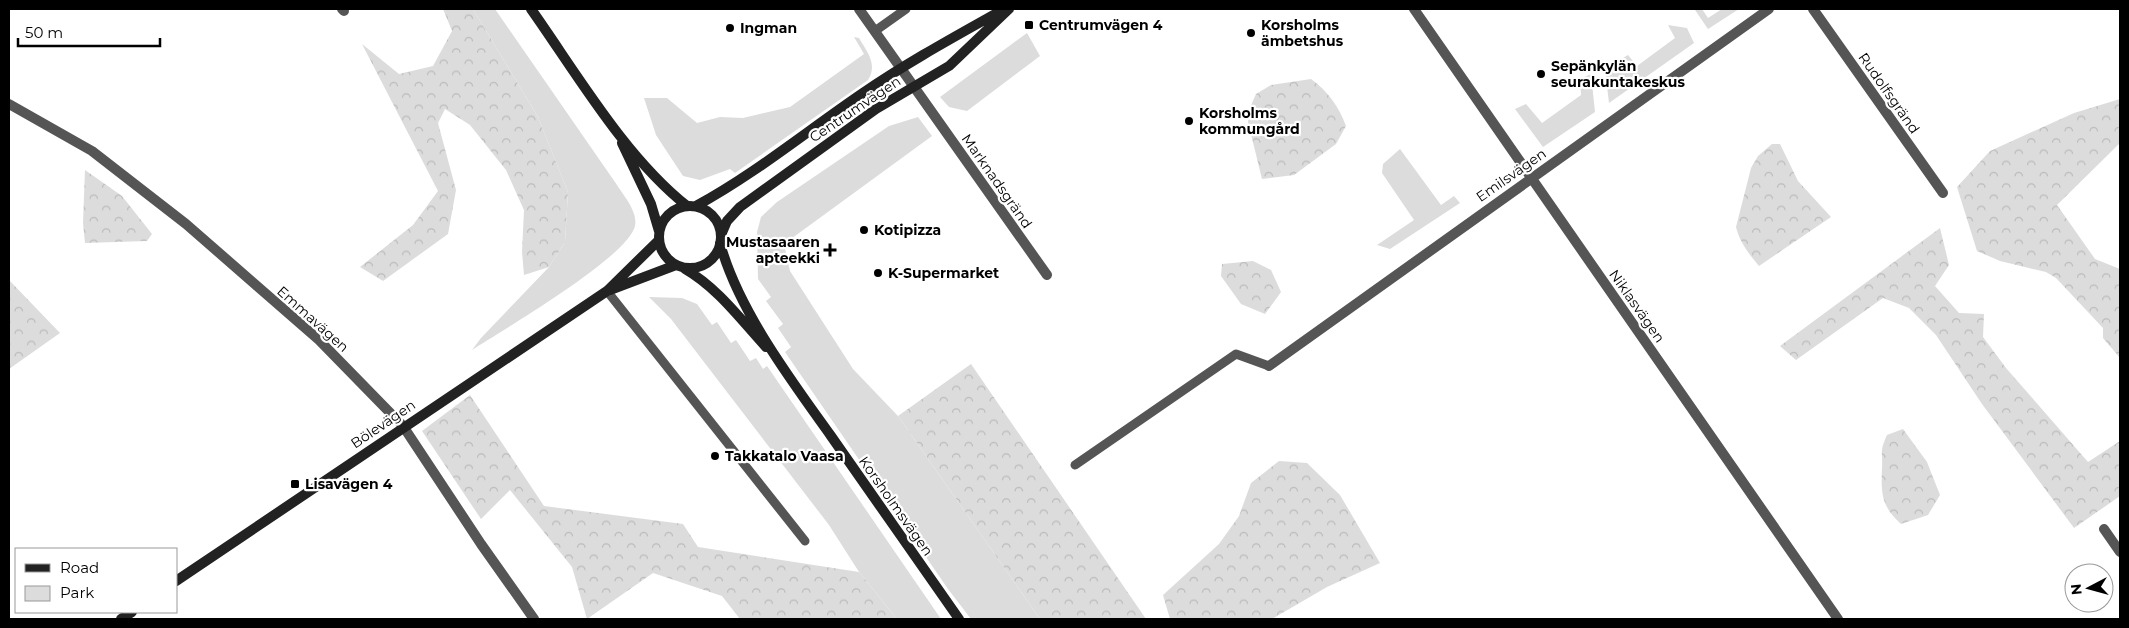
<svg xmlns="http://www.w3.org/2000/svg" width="2129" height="628" viewBox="0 0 2129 628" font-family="Montserrat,sans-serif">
	<defs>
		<pattern id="forest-crowns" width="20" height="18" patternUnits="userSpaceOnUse" patternTransform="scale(1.25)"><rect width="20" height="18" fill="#dcdcdc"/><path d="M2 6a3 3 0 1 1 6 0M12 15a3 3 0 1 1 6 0" fill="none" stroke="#bbb"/></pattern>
	</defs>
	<rect width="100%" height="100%" fill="#fff"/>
	<!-- green -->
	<path fill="#dcdcdc" d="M473,9H495L617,185C624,196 638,212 635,226C628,257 503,330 472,350L481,338L549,267L565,242L568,192L538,117Z
		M1702,9L1708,18L1722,9H1739L1708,29L1695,10Z
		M1668,25L1687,28L1694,43L1609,103L1605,69L1628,55L1637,66L1675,38Z
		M1027,33L1040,56L967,111L949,107L940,97Z
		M854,37L859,38C867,52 878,64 868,80L735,173L730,169L700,180L683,176L656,135L644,98H667L697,123L720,117L743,118L790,107L864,54Z
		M1591,74L1595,112L1543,147L1515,109L1526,104L1542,123L1581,95L1580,79Z
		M918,117L932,136L784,244L790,271L853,369L898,416L1040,619H971L948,589L785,352L791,347L778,328L783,324L766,301L771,297L758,279L757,232L761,217L777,202L889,126Z
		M1400,149L1441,205L1454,196L1460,203L1390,249L1377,245L1414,220L1382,173L1383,164Z
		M649,297L682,298L697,304L712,325L717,322L731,343L736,340L750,361L756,358L763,369L767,366L941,619H897L859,572L829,525L671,319Z"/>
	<!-- forest -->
	<path fill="url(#forest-crowns)" d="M443,9H473L538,117L568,192L565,242L549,267L524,275L522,252L524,210L506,170L470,125L445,109L438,123L456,190L448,234L383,281L360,267L413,225L438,191L362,44L399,74L433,66L452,31Z
		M1311,79C1328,91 1339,107 1346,126L1336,144L1294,175L1262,179L1248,122L1249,110L1256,94L1271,85Z
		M2120,99V143L2057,205L2095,259L2120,269V358L2103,338V328L2056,278L2046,272L2000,261L1977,251L1957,187L1990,151L2074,113Z
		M1772,144H1780L1798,181L1831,217L1759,266C1749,254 1740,243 1736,227L1751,168L1758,156Z
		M85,170L122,196L152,234L147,241L85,243L83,223Z
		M1940,228L1949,265L1935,286L1959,313L1984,314L1983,337L2006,368L2088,462L2120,441V496L2074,528L1982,404L1936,335L1909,308L1883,298L1796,360L1780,346Z
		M1253,261L1271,270L1281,292L1265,314L1241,304L1221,276L1222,264Z
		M9,280L60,333L9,369Z
		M971,364L1146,619H1040L898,416Z
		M470,395L544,506L683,524L698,547L859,572L897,619H740L722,596L653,573L587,619L572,567L510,490L481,519L422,431Z
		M1903,429L1927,462L1940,495L1928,515L1901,524C1881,506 1881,493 1882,468C1883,450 1879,453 1887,435Z
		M1279,461L1307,463L1340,495L1380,563L1327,587L1272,619H1170L1163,595L1219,544L1239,516L1251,483Z"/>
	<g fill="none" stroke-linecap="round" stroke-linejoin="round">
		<!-- lane -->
		<path stroke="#555" stroke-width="9" d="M875,31L906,9
			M607,291L805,541
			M1075,465L1236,354L1269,366"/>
		<!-- street -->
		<path stroke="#555" stroke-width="10" d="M342,9L344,11
			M859,9L1047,275
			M1414,9L1838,619
			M1813,9L1943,193
			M9,104L92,151L186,224L319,340L403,426L481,544L534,619
			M1269,366L1769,9
			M2104,529L2120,552"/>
		<!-- secondary -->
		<path stroke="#222" stroke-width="10" d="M531,9C577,74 625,157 687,206
			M622,143L651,204L659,231
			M659 237a31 31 0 1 1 62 0a31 31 0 1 1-62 0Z
			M696,206C755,174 807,131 863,93C908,62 956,36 1004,9
			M721,235L727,221L740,207L876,109L949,66L1009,9
			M720,243C738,310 791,380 831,436C874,497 916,558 959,619
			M685,269C718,288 741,320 766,347
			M610,290L676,265
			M176,581L607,291L659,240
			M121,619L132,612"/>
	</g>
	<!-- markers -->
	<g fill="#000" stroke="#fff" stroke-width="2">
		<rect x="1024" y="20" width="10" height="10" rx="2.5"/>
		<circle cx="730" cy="28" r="5"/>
		<circle cx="1251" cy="33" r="5"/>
		<circle cx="1541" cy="74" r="5"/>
		<circle cx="1189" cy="121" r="5"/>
		<circle cx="864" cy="230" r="5"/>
		<path d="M827.5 242.5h5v5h5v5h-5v5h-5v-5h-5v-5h5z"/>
		<circle cx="878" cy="273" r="5"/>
		<circle cx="715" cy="456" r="5"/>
		<rect x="290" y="479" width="10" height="10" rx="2.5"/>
	</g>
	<g text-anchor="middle" stroke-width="4.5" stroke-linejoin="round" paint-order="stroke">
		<!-- poi labels -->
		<g font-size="14" font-weight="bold" fill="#000" stroke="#fff" text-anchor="start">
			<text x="1039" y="30">Centrumvägen 4</text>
			<text x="1261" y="30">Korsholms<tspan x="1261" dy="16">ämbetshus</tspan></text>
			<text x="740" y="33">Ingman</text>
			<text x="1551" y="71">Sepänkylän<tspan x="1551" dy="16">seurakuntakeskus</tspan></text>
			<text x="1199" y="118">Korsholms<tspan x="1199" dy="16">kommungård</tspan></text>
			<text x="874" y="235">Kotipizza</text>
			<text x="820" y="247" text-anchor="end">Mustasaaren<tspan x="820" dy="16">apteekki</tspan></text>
			<text x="888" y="278">K-Supermarket</text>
			<text x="725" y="461">Takkatalo Vaasa</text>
			<text x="305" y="489">Lisavägen 4</text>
		</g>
		<!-- street labels -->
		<g font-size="14" fill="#000" stroke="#fff">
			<text transform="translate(1889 93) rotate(55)" y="5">Rudolfsgränd</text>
			<text transform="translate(855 109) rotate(-34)" y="5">Centrumvägen</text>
			<text transform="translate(1511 175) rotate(-35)" y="5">Emilsvägen</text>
			<text transform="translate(997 181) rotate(55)" y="5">Marknadsgränd</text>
			<text transform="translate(1637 306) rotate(55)" y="5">Niklasvägen</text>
			<text transform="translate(313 319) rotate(42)" y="5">Emmavägen</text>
			<text transform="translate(383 424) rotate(-34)" y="5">Bölevägen</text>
			<text transform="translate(896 506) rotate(55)" y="5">Korsholmsvägen</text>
		</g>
	</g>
	<!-- border -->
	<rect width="2129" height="628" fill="none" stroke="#000000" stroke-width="20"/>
	<!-- legend -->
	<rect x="15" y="548" width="162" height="65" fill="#ffffff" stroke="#999999"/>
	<rect x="25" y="564" width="25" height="8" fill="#222222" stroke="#999999"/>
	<text x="60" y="573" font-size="15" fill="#000000">Road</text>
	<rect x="25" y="586" width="25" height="15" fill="#dcdcdc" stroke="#999999"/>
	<text x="60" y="598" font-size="15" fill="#000000">Park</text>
	<!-- north arrow -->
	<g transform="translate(2089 588) rotate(264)"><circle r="24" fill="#ffffff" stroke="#999999"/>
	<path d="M0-4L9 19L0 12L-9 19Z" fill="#000000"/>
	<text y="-8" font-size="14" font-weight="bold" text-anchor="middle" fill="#000000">N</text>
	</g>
	<!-- scale -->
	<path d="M18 38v8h142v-8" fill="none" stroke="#000000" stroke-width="2.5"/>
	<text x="25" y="38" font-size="15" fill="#000000" stroke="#ffffff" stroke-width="4" paint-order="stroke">50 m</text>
</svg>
